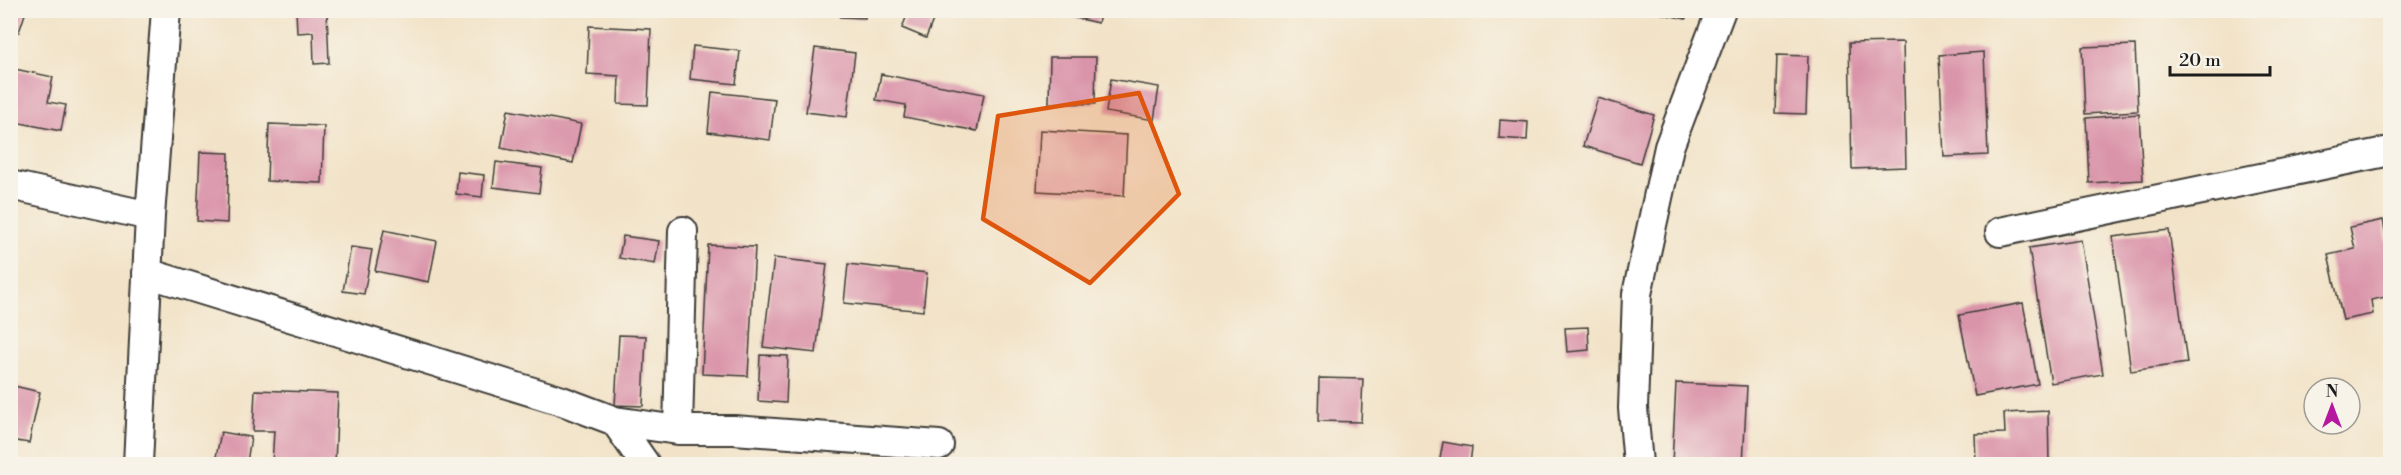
<svg xmlns="http://www.w3.org/2000/svg" width="2401" height="475" font-family="'Libre Bodoni',serif">
  <rect width="100%" height="100%" fill="#f7f3e8"/>
  <filter id="ink" filterUnits="userSpaceOnUse"><feTurbulence type="fractalNoise" baseFrequency=".0167" numOctaves="2"/><feDisplacementMap in="SourceGraphic" scale="12" xChannelSelector="R" yChannelSelector="G"/><feConvolveMatrix kernelMatrix="1 2 1 2 8 2 1 2 1" color-interpolation-filters="sRGB"/></filter>
  <filter id="wash" filterUnits="userSpaceOnUse"><feTurbulence type="fractalNoise" baseFrequency=".008" numOctaves="4" result="noise"/><feDisplacementMap in="SourceGraphic" scale="24" xChannelSelector="R" yChannelSelector="G"/><feGaussianBlur stdDeviation="1.35" result="paint"/><feColorMatrix in="noise" values="0 0 0 0 0 0 0 0 0 0 0 0 0 0 0 0 0 1.4 0 .05"/><feComposite in="paint" operator="in"/></filter>
  <g filter="url(#wash)">
    <rect width="100%" height="100%" fill="#f2e3c8"/>
    <g id="blocks">
      <path fill="#da94aa" d="M10,10L25,14L19,32L10,29Z
        M296,10H327L329,63L314,64L313,32L297,33Z
        M840,10H865V18L840,17Z
        M909,10H937L926,38L902,28Z
        M1060,10H1101L1098,23L1059,14Z
        M1645,10H1687L1686,19Z
        M589,26L651,29L648,105L618,104L619,76L587,74Z
        M1903,42L1906,167L1852,169L1849,43Z
        M2135,45L2138,111L2085,114L2082,47Z
        M693,46L740,51L736,84L690,79Z
        M815,48L855,53L847,117L806,112Z
        M1984,52L1988,155L1944,157L1939,55Z
        M1777,55L1808,56L1806,114L1775,113Z
        M1050,57H1096L1095,104L1049,103Z
        M10,68L53,77L48,102L66,105L61,131L10,121Z
        M881,74L984,94L977,131L904,117L906,105L876,100Z
        M1111,79L1159,87L1154,120L1106,112Z
        M712,92L775,99L770,140L708,132Z
        M1598,98L1654,115L1640,163L1583,146Z
        M508,110L581,124L573,163L501,148Z
        M2139,114L2143,180L2089,183L2086,118Z
        M1500,120L1528,122L1527,140L1499,138Z
        M269,124L324,126L322,183L267,181Z
        M1040,130L1127,135L1124,196L1037,191Z
        M200,152L229,153L227,223L197,221Z
        M496,162L542,168L539,193L493,187Z
        M458,172L484,175L482,197L456,194Z
        M2383,220L2387,241H2390V296L2371,300L2373,314L2343,320L2328,255L2355,249L2350,227Z
        M384,230L437,241L429,282L375,271Z
        M2169,230L2187,363L2131,371L2113,237Z
        M623,236L659,241L655,264L619,258Z
        M2081,240L2103,374L2051,383L2029,248Z
        M708,245L755,247L748,376L702,374Z
        M351,247L372,250L364,294L343,291Z
        M774,258L827,264L816,353L763,347Z
        M848,264L927,273L923,311L844,303Z
        M2023,303L2038,384L1975,396L1959,315Z
        M1588,327L1589,350L1567,352L1565,328Z
        M619,335L646,336L643,406L615,405Z
        M760,355L788,356L786,403L758,401Z
        M1319,378L1363,379L1361,422L1318,421Z
        M1676,383L1747,386L1743,464H1672Z
        M10,385L40,392L29,443L10,440Z
        M255,390L338,393L335,464H272L274,431H253Z
        M2048,411L2049,464H1976L1975,434L2005,433L2004,413Z
        M221,432L251,437L247,462L216,457Z
        M1443,442L1472,447L1470,464H1439Z"/>
    </g>
  </g>
  <g filter="url(#ink)">
    <use href="#blocks" fill-opacity="0" stroke="#3c3a36" stroke-width="1.5"/>
    <g fill="none" stroke-linecap="round" stroke-linejoin="round">
      <g stroke="#3c3a36" stroke-width="32">
        <path id="minor" d="M10,185L150,216
          M2000,232L2390,151
          M147,273L562,401L615,421L678,430H734L939,445
          M615,421L645,464
          M678,430L683,231
          M138,464L150,216L166,10
          M1638,464L1633,408L1637,294L1669,147L1721,10"/>
      </g>
      <use href="#minor" stroke="#fff" stroke-width="28"/>
    </g>
  </g>
  <path fill="#de560d" fill-opacity="0.2" stroke="#de560d" stroke-width="4.5" stroke-linejoin="round" d="M1139,93L1179,194L1090,283L983,219L998,116Z"/>
  <rect width="2401" height="475" fill="none" stroke="#f7f3e8" stroke-width="36"/>
  <g transform="translate(2332 406)"><circle r="28" fill="#f7f3e8" stroke="#9f9d96" stroke-width="1.5"/>
  <path d="M0-4.5L10 22L0 15L-10 22Z" fill="#b5179e"/>
  <text y="-9" font-size="16" font-weight="bold" text-anchor="middle" fill="#1c1c1c">N</text>
  </g>
  <path d="M2170 66v9h100v-9" fill="none" stroke="#1c1c1c" stroke-width="3"/>
  <text x="2179" y="66" font-size="18" fill="#1c1c1c" stroke="#f7f3e8" stroke-width="4.5" paint-order="stroke">20 m</text>
</svg>
